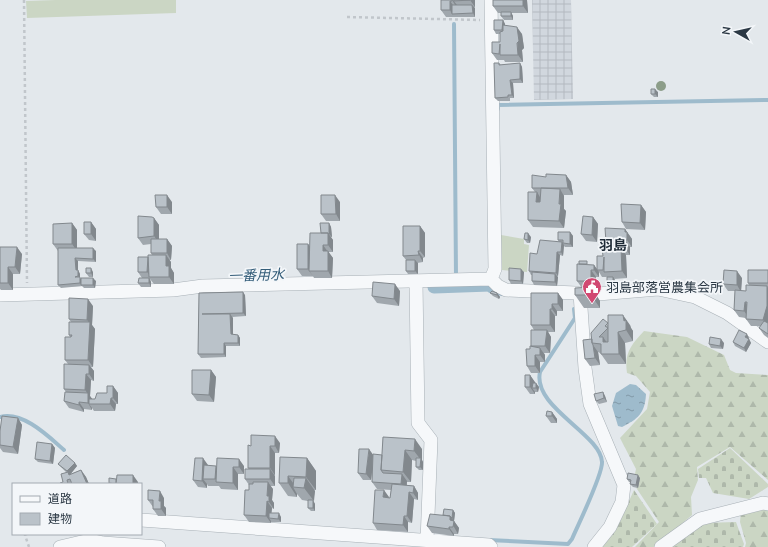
<svg xmlns="http://www.w3.org/2000/svg" width="768" height="547" font-family="'Nunito Sans','Noto Sans JP',sans-serif">
  <defs>
    <pattern id="industrial-grid" width="8" height="8" patternUnits="userSpaceOnUse"><rect width="8" height="8" fill="#d1d7de"/><path d="M0 4h8M4 0v8" fill="none" stroke="#b4b9c0"/></pattern>
    <pattern id="forest-firs" width="22" height="20" patternUnits="userSpaceOnUse"><rect width="22" height="20" fill="#cbd6c4"/><path d="M5 1l3.5 6h-7zM16 11l3.5 6h-7z" fill="#aeb8aa"/></pattern>
    <pattern id="cemetery-stones" width="16" height="16" patternUnits="userSpaceOnUse"><rect width="16" height="16" fill="#cbd6c4"/><path d="M2 7V4a2 2 0 0 1 4 0v3zM10 15v-3a2 2 0 0 1 4 0v3z" fill="#aeb8aa"/></pattern>
    <pattern id="water-ripples" width="26" height="14" patternUnits="userSpaceOnUse"><rect width="26" height="14" fill="#9ebbcc"/><path d="M2 4q2-2 4 0t4 0M15 11q2-2 4 0t4 0" fill="none" stroke="#8199a7"/></pattern>
  </defs>
  <rect width="100%" height="100%" fill="#e3e8ec"/>
  <path fill="url(#industrial-grid)" d="M532,0H571L573,99L534,100Z"/>
  <path fill="#cbd6c4" d="M56,0H176V13L27,18L26,1Z
    M501,235L524,239V244L529,245L527,272L502,270Z"/>
  <path fill="url(#forest-firs)" d="M644,331L687,337L724,355L730,370L736,373L768,375V480L730,447L697,467L698,480L691,497L692,515L655,547H635L659,522L633,483L636,469L620,438L647,409L650,392L636,376L627,373C624,353 631,345 644,331Z
    M768,507V547H745L746,543L740,522L741,512Z"/>
  <path fill="url(#cemetery-stones)" d="M730,448L768,484V487L749,499L713,493L706,478H699L698,469Z
    M634,490L657,524L632,547H601L621,519Z
    M736,522L744,544L743,547H669L703,523Z"/>
  <path fill="url(#water-ripples)" d="M630,384L636,385L646,394C645,413 638,419 622,427L618,426L612,406L616,393Z"/>
  <g fill="none" stroke-linecap="round" stroke-linejoin="round">
    <path stroke="#9ebbcc" stroke-width="4" d="M454,24L456,277
      M498,109V105L768,100
      M485,286L490,291L502,294
      M0,417C23,411 48,436 64,450
      M488,540L568,544L572,539C578,525 603,474 602,462C601,434 532,407 540,372L575,318L574,309"/>
    <path stroke="#9ebbcc" stroke-width="13" d="M434,287L490,285"/>
    <g stroke="#a8b0b6" stroke-width="14">
      <path id="minor" d="M491,0L495,269L491,279
        M491,279L498,286L506,290L598,294L658,289L695,297L727,313L768,342
        M416,281L418,423L431,440L427,541
        M580,293L585,368L590,404L624,485L622,502L610,527L594,547
        M0,295L173,290L203,286L491,279
        M141,520L489,545L491,547
        M60,547L90,540L103,543L159,547
        M661,547L700,519L763,503L768,504"/>
    </g>
    <path stroke="#c1c6cb" stroke-width="2.5" stroke-dasharray="3 3" stroke-linecap="butt" d="M24,0L27,283
      M347,17L480,20
      M27,534L25,535L29,547"/>
    <use href="#minor" stroke="#f6f8fa" stroke-width="13"/>
  </g>
  <circle fill="#8c9d89" cx="661" cy="86" r="5"/>
  <path fill="#a0a7ad" d="M441,0H475V7H474L475,8V17H446L441,10Z
    M493,0H527L528,13H511L513,16V20H504L501,16V13H498L493,6Z
    M503,20L505,24V25L522,34L524,48L522,50L523,62H505L504,60H497L492,53L500,42V34H496L494,30Z
    M499,63L501,65L520,63L522,67L523,83H513L514,98H510V101H498L495,98Z
    M658,92V97H654L651,94Z
    M566,175L571,182L573,195H564V209L566,211L564,228L533,227L528,220L535,192L532,188L546,177Z
    M172,202V214H161L156,207Z
    M340,202V221H326L321,214Z
    M641,205L646,212L645,230L626,229L622,222Z
    M593,217L598,224L597,242L586,241L581,234Z
    M154,218L159,225V239H167L172,246L171,260H169L171,262V268L174,273V284H154L150,279L151,282V287H141L138,283L142,278L138,272L148,257V258L152,255L151,253V244L143,245L138,238Z
    M91,222L96,229V241L89,240L84,234Z
    M72,223L77,230V248L96,251V262L78,261V270L80,274V278L81,279L96,281L95,288H84L82,286L61,288L58,285V251L53,244Z
    M329,223L331,227L332,237H331L333,240V252H328L333,258L332,278H314L313,276H302L297,269L308,244L310,247Z
    M420,226L425,233V257L423,258V262L417,263H418V274H408L406,271V260L403,256Z
    M625,229L632,239V247H630V255H626L627,278L614,279L615,280L616,288H610L607,284V277H602L599,272V277H596V288H591L600,301V308H584L575,295L582,288L577,281L589,265H594L597,269L603,256L609,247L606,242Z
    M570,232L573,236V247H565L564,246L563,256L560,255L558,276H557L558,277L557,286L534,285L532,281V275H531L529,271L537,254L559,242L558,240Z
    M531,237L530,243H527L524,239Z
    M0,247L22,254L20,274H13V290H1L0,289Z
    M768,270V338L764,335L759,328L760,326H751L746,319V318L739,317L734,310L735,291H728L723,284L742,278L741,291H746L749,285L748,283Z
    M93,272V277H89L86,273Z
    M524,272L523,284H511L509,280Z
    M400,291L399,306L377,303L372,296Z
    M199,293L245,295L246,316L232,317L233,318V334L238,335L240,338V346H226V357L201,358L198,354Z
    M490,293H497L500,297L499,299L493,296Z
    M558,293L563,300V311H557V316H555V332H548L551,337L550,353H544L545,355V362H540V373H531L527,366L530,349L532,347L531,346L534,330L531,325Z
    M93,306L92,325L95,329L93,367H91L94,371V381L91,380L90,396L92,399H95L107,393L113,386L118,393V404H116L115,411H94L92,408V410L84,409V412L69,408L64,401L66,392L64,389L68,364L65,360L70,337L69,335L71,322L69,319Z
    M608,324L630,325L631,328L633,331V341L625,343L626,364H608L601,354L600,353L598,352L600,365L590,366L585,359L592,339Z
    M749,338V339L751,343L746,352L735,346L733,342Z
    M724,343L723,349L711,348L709,344Z
    M211,370L216,377L214,402L197,401L192,394Z
    M530,375L535,383L539,387L538,392H535V394H530L525,387Z
    M603,392L605,396L607,402L599,404L596,401Z
    M552,412L557,419V423H551L546,416Z
    M18,418L22,425L18,454L3,452L0,448V431Z
    M383,437L422,449V460L423,462V470H419L416,467V461L412,460L411,482H407V485L414,486L418,493V500L414,499L412,523L408,522V532L377,530L373,523L389,497L388,498H390L391,490L377,489L372,482L373,465L371,480H363L358,473L373,456L382,455Z
    M280,443L279,453H275V475H274L275,476V486H270L273,489L272,500L274,503V509L272,508L271,513L281,517V522H271V521V523L249,522L244,515L249,490V485L245,479L249,469L248,468L251,446Z
    M52,444L55,448L53,464L38,462L35,459Z
    M307,458L316,471V490H314L315,491L313,501L315,504V511H311L308,508V501L302,500L297,494V497L288,496L279,483Z
    M75,463L77,466L70,474L81,470L86,477L89,484H60L63,482L67,473L58,464Z
    M244,466V474H238V490L221,489L219,486H208L207,484V488L198,487L193,480L217,467Z
    M640,478L638,488L633,487L630,484V482H629L627,479Z
    M164,498V506L166,508V516H158L153,509V507L148,500Z
    M453,510L455,513L454,521L459,528L458,534H454V536L432,533L427,526L443,515Z"/>
  <path fill="#82888d" d="M452,0H453L457,5V8Z
    M470,0H475V7Z
    M523,0H527L528,13L523,6Z
    M450,1L455,8L452,14L450,10Z
    M472,5L475,8V17L473,13Z
    M511,12L513,16V20L511,16Z
    M503,20L505,24V34L502,30Z
    M517,27L522,34L524,48L522,50L523,62L518,55Z
    M520,63L522,67L523,83L520,79Z
    M510,80L513,83L514,98L512,95Z
    M655,89L658,92V97L655,94Z
    M566,175L571,182L573,195L568,188Z
    M560,189L564,196V209L566,211L564,228L559,221Z
    M537,192L541,199V209L536,202Z
    M167,195L172,202V214L167,207Z
    M335,195L340,202V221L336,214Z
    M641,205L646,212L645,230L640,223Z
    M593,217L598,224L597,242L592,235Z
    M154,218L159,225V243L154,236Z
    M91,222L96,229V241L91,234Z
    M72,223L77,230V251L72,244Z
    M329,223L331,227L332,237L329,234Z
    M420,226L425,233V257L420,251Z
    M625,229L632,239V247L627,240L625,232Z
    M570,232L573,236V247L570,244Z
    M328,233L333,240V252L328,245Z
    M528,233L531,237L530,243L528,240Z
    M167,239L172,246L171,260L167,253Z
    M625,240L630,247V255L625,248Z
    M562,242L564,245L563,256L561,252Z
    M308,244L313,251L309,271L313,276L308,269Z
    M323,245L328,252L323,251Z
    M17,247L22,254L20,274L15,267Z
    M93,248L96,251V262L93,259Z
    M621,248L626,255L627,278L622,271Z
    M328,251L333,258L332,278L328,271Z
    M418,251L423,258V262L419,255Z
    M557,252L560,255L558,276L556,273Z
    M166,255L171,262V268L174,273V284L169,277L166,266Z
    M148,257L152,264L151,277L147,272Z
    M75,258L78,261V270L80,274V278L82,281L81,285L82,286L80,283V279L78,276L76,270Z
    M415,260L418,263V274L415,271Z
    M594,265L599,272V277L594,270Z
    M8,267L13,274V290L8,283Z
    M91,268L93,272V277L91,273Z
    M521,269L524,272L523,284L521,281Z
    M591,270L596,277V288L591,281Z
    M737,271L742,278L741,292L737,285Z
    M555,274L558,277L557,286L555,282Z
    M613,277L615,280L616,288L613,284Z
    M93,278L96,281L95,288L93,285Z
    M149,278L151,282V287L149,283Z
    M395,284L400,291L399,306L394,299Z
    M767,286L768,288V327L763,320Z
    M591,287L600,301V308L591,295Z
    M243,292L245,295L246,316L243,313Z
    M497,293L500,297L499,299L497,295Z
    M558,293L563,300V311L558,304Z
    M88,299L93,306L92,325L95,329L93,367L88,360L90,324L87,320Z
    M745,302L750,309L749,318L744,311Z
    M552,304L557,311V316L552,309Z
    M550,309L555,316V332L550,325Z
    M230,314L233,318V338L231,334Z
    M623,315L630,325L631,328L633,331V341L626,330L624,321Z
    M547,330L551,337L550,353L545,346Z
    M618,332L625,343L626,364L619,354Z
    M747,334L749,338L748,340L745,337Z
    M238,335L240,338V346L238,343Z
    M603,337L610,347L603,342Z
    M721,339L724,343L723,349L720,346Z
    M749,339L751,343L746,352L744,348Z
    M224,343L226,346V357L224,354Z
    M593,345L598,352L600,365L595,358Z
    M540,348L545,355V362L540,355Z
    M535,355L540,362V373L535,366Z
    M89,365L94,371V381L89,374Z
    M211,370L216,377L214,402L209,395Z
    M86,374L91,380L90,396L93,400L89,404L92,408V410L88,403V394L85,390Z
    M530,375L535,382V388H532L535,392V394L530,387Z
    M536,383L539,387L538,392L536,388Z
    M113,386L118,393V404L113,398Z
    M603,392L605,396L607,402L604,398Z
    M111,398L116,404L115,411L110,404Z
    M79,402L84,409V412L79,405Z
    M552,412L557,419V423L552,416Z
    M18,418L22,425L18,454L13,447Z
    M275,436L280,443L279,453L275,446Z
    M415,439L422,449V460L423,462V470L420,467L421,460L414,451Z
    M52,444L55,448L53,464L50,461Z
    M270,446L275,453V475L270,468Z
    M369,449L374,456L371,480L366,474Z
    M405,450L412,460L411,482L403,472Z
    M203,458L208,465L203,479L207,484V488L202,481Z
    M307,458L316,471V490L306,477Z
    M239,459L244,466V474L239,467Z
    M75,463L77,466L70,475H69L67,471Z
    M216,466L221,473L218,482L215,479Z
    M233,467L238,474V490L233,483Z
    M270,469L275,476V486L270,479Z
    M81,470L86,477L89,484H87Z
    M402,474L407,481L406,491L401,484Z
    M133,475L138,482V484H133Z
    M638,475L640,478L638,488L636,485Z
    M288,476L296,487H293L297,494V497L288,483Z
    M306,478L315,491L314,501L304,488Z
    M268,482L273,489L272,500L274,503V509L269,502L267,496Z
    M414,486L418,493V500L413,493Z
    M384,490L389,497L388,504L383,497Z
    M160,491L164,498V506L166,508V516L161,509L159,501Z
    M409,492L414,499L412,523L407,516Z
    M313,500L315,504V511L313,508Z
    M267,501L272,508L271,518H269L271,521V523L266,516Z
    M453,510L455,513L454,521L459,528L458,534L450,520V516L454,521L452,518Z
    M279,513L281,517V522L278,519Z
    M404,516L408,522V532L403,525Z
    M449,527L454,534V536L449,529Z"/>
  <path fill="#bac2c9" stroke="#82888d" d="M441,0H452V1H450V10H441Z
    M454,0H470L454,1Z
    M493,0H523V6H493Z
    M452,5H472L473,13L452,14Z
    M501,12H511V16H501Z
    M494,20H503L502,30H494Z
    M503,25L517,27L519,41L517,43L518,55H500V44L499,54L492,53V42H500V32L503,31Z
    M494,63H499V65L520,63V79L510,80L512,95H508V97L495,98Z
    M651,89H655V94H651Z
    M546,174L566,175L568,188H532V175L546,177Z
    M541,188L560,189L559,204H561L559,221L528,220V192H537L536,202H540Z
    M155,195H167V207H156Z
    M321,195H335L336,214H321Z
    M621,204L641,205L640,223L622,222Z
    M138,216L152,217L154,218V236L138,238Z
    M583,216L593,217L592,235L581,234Z
    M84,222H91V234H84Z
    M72,223V244H53V224Z
    M320,223H329V234H328V233H321Z
    M403,226H420V251H418L419,255L403,256Z
    M605,228L625,229V232H627V240H625V248H621L622,271L604,272V257L603,270H597V256H603L602,248L613,246V242H606Z
    M558,232H570V244L563,243V240H558Z
    M310,233H328V245H323V251H328V271H309Z
    M525,233H528V240L524,239Z
    M151,239H167V253H151Z
    M540,240L562,242L561,252H557L556,273L529,271L530,253L537,254Z
    M297,244H308V269H297Z
    M0,247H17L15,267H8V283H0Z
    M58,248H93V259L75,258L76,270H78V276L75,277H80V283L58,285Z
    M148,255H166V266H169V277H149Z
    M138,257H148L147,272H138Z
    M406,260H415V271H406Z
    M579,261H587V264H579Z
    M577,264L594,265V270H591V281H577Z
    M86,268H91V273H86Z
    M509,268L521,269V281L509,280Z
    M724,270L737,271V285L723,284Z
    M748,270H768V283H748Z
    M532,272L555,274V282L532,281Z
    M607,277H613V284H607Z
    M81,278H93V285H81Z
    M139,278H149V283H138Z
    M373,282L395,284L394,299L372,296Z
    M746,285L767,286V306L763,320L746,319L747,302H745L744,311L734,310L735,290L746,291Z
    M591,287V295H575V288Z
    M492,291L497,293V295L490,293Z
    M243,292V313L202,314H230L231,334L238,335V343H224V354H198L199,293Z
    M531,293H558V304H552V309H550V325H531Z
    M69,298L88,299L87,320L69,319Z
    M608,315H623L624,321L626,320V330L618,332L619,354H601V344L592,343L591,333L603,319L608,323L605,326L608,328L599,337H603V342H608Z
    M764,321L768,323V334L759,328Z
    M69,322H90L88,360H65V337H71L72,335H69Z
    M531,330H547L545,346H531Z
    M739,330L747,334L745,337L749,339L744,348L733,342Z
    M710,337L721,339L720,346L709,344Z
    M592,339V343L593,345L595,358L585,359L583,340Z
    M530,346L540,348V355H535V366H527L526,349H530Z
    M64,364L89,365V374H86L85,390L64,389Z
    M192,370H211L209,395L192,394Z
    M525,375H530V387H525Z
    M533,383H536V388H532Z
    M107,386H113V398H111L110,404H89V399H95L97,393H107Z
    M65,392L88,393V403L79,402V405L64,401Z
    M603,392L604,398L596,401L594,394Z
    M547,411L552,412V416H546Z
    M2,416L18,418L13,447L0,445V431Z
    M251,435L275,436V446H270V468H248V445L251,446Z
    M383,437L415,439L414,451L405,450L403,472L381,470Z
    M37,442L52,444L50,461L35,459Z
    M359,449H369L366,474L358,473Z
    M373,454L382,455L381,470L383,473L402,474L401,484L372,482Z
    M66,455L75,463L67,471L58,464Z
    M280,457L307,458L306,477L288,476V483H279Z
    M195,458H203L202,481L193,480Z
    M217,458L239,459V467H233V483L216,482Z
    M416,458H421L420,467H416Z
    M204,465L216,466L215,479H203Z
    M245,469H270V479H245Z
    M81,470L87,484H72L70,479L67,480L68,484H60V483L63,482L61,474L68,472L69,475Z
    M628,473L638,475L636,485L630,484L631,480L627,479Z
    M117,475H133V484H116Z
    M109,478L116,479V484L109,483Z
    M294,478H306L304,488L293,487Z
    M253,482H268L267,496H269V502L267,501L266,516L244,515L245,490H249V484H253Z
    M392,484L414,486L413,493L409,492L407,516H404L403,525L373,523L375,490H384L383,497L390,498Z
    M148,490L160,491L159,501H161V509H153V500H148Z
    M308,500H313V508H308Z
    M444,509L453,510L452,518L450,516L443,515Z
    M269,513H279L278,519L269,518Z
    M430,514L450,516V520L454,521L453,527H449V529L427,526Z"/>
  <defs>
    <g id="civic-pin" transform="scale(1)"><path d="M0 17L-7.5 6A9.5 9.5 0 1 1 7.5 6Z" fill="#d14871" stroke="#f3f6f9"/><path d="M-.6-6.5H3V-4.5H.6V-3L4-1V1h2V6H-6V1h2V-1L-.6-3ZM-1.2 2.5V6h2.4V2.5Z" fill="#fff"/></g>
  </defs>
  <g fill-rule="evenodd">
    <use href="#civic-pin" x="592" y="287"/>
  </g>
  <g text-anchor="middle" stroke-width="3.5" stroke-linejoin="round" paint-order="stroke">
    <g font-size="13" fill="#2b3844" stroke="#f3f6f9" text-anchor="start">
      <text x="606" y="292">羽島部落営農集会所</text>
    </g>
    <g font-size="14" font-weight="bold" fill="#1d2935" stroke="#f3f6f9">
      <text x="613" y="250">羽島</text>
    </g>
    <g font-size="14" font-style="italic" fill="#345d79" stroke="#f3f6f9">
      <text transform="translate(256 275) rotate(-2)" y="5">一番用水</text>
    </g>
  </g>
  <rect x="12" y="483" width="130" height="52" fill="#f3f6f9" stroke="#a3aab1"/>
  <rect x="20" y="496" width="20" height="6" fill="#f6f8fa" stroke="#a3aab1"/>
  <text x="48" y="503" font-size="12" fill="#2b3844">道路</text>
  <rect x="20" y="513" width="20" height="12" fill="#bac2c9" stroke="#a3aab1"/>
  <text x="48" y="523" font-size="12" fill="#2b3844">建物</text>
  <g transform="translate(736 32) rotate(278)" stroke="#f3f6f9" stroke-width="3" paint-order="stroke">
  <path d="M0-3L7 15L0 10L-7 15Z" fill="#2b3844"/>
  <text y="-6" font-size="11" font-weight="bold" text-anchor="middle" fill="#2b3844">N</text>
  </g>
</svg>
